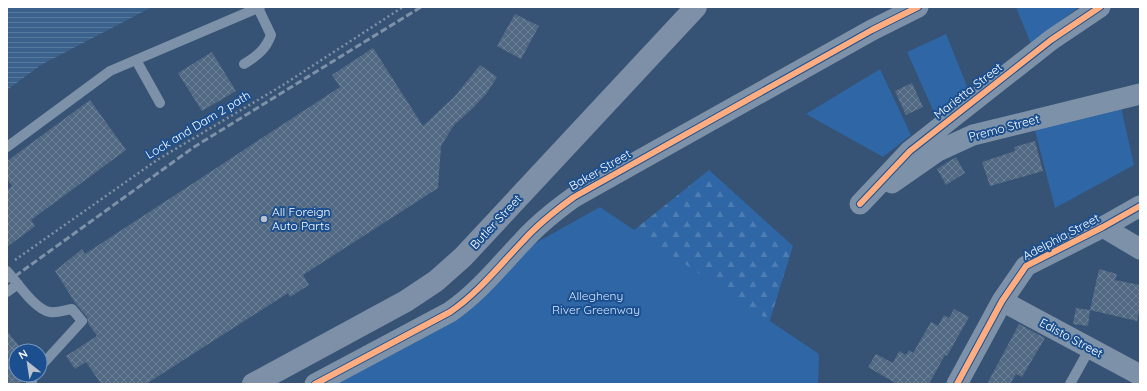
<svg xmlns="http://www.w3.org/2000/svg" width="1147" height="391" font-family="Quicksand,sans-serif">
  <defs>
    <pattern id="forest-firs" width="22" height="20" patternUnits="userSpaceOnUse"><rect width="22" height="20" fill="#2f66a5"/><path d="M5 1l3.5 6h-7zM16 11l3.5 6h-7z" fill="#4e7db2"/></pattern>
    <pattern id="water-rules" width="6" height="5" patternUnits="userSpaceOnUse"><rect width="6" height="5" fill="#3b618d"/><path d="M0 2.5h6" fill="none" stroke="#58799e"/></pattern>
    <pattern id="building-cross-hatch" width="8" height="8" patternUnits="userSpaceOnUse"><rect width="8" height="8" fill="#526984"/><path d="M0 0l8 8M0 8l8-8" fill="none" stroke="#6c8096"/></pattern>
  </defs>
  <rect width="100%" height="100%" fill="#365274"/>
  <path fill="url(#forest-firs)" d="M709,170L793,246L750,384H439L452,376Z"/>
  <path fill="#2f66a5" d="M1016,7H1079L1031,44Z
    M946,34L969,91L937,119L907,52Z
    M880,69L911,135L883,157L806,114Z
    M1118,94L1134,165L1055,208L1031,115Z
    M600,207L819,354L818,384H331L525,249Z"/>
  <path fill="url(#water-rules)" d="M7,7H152L41,65L7,90Z"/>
  <path fill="url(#building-cross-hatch)" d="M515,14L539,26L521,59L497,46Z
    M373,48L423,126L455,96L480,65L497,77L486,94L473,108L454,125L441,146L438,188L303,275L309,285L290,297L288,293L146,384H101L86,362L75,369L66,356L97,336L88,323L87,317L76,304L55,271L82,249L85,254L340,87L332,75Z
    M212,52L236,91L202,111L178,73Z
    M912,83L923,107L906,115L895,91Z
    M90,100L126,150L31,220L35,226L7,247V190L12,186L7,179V161Z
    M1035,141L1043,171L990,186L982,162L1015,151L1014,147Z
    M956,157L965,173L946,185L937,169Z
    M1099,269L1117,274L1115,280L1140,285V307L1137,321L1090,310Z
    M1076,308L1090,310L1088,326L1073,324Z
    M954,309L969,317L947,356L945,355L929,384H897L868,367L876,354L893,363L899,351L906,355L909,350L913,353L931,322L938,326L944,315L949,318Z
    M1019,324L1045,338L1022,377L1016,374L1010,384H987Z
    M7,331L23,351H16V375H27L20,384H7Z"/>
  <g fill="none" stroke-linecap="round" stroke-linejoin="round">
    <path stroke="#7d92a8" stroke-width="2.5" stroke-dasharray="2 3" stroke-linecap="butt" d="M15,260L157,160L283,85L403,7"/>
    <path stroke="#7d92a8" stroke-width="10" d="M136,60L160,103
      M244,64C257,56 266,49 271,35L258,8
      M7,147L110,71L260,7
      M7,271C17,282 35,310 50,312C58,313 65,310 72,309L82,321L40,367
      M7,292L18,284
      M31,384L34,375
      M1070,384L1090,348"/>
    <path stroke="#7d92a8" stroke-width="21" d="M892,183L938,151L973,135L1140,94
      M860,204L910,151L1051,40L1100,7
      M1103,227L1140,249
      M1002,301L1140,375
      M315,384L450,312C478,293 499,266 523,241C538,224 556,210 574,197L872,30L918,7
      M957,384L1002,301L1026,266L1103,227L1140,206"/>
    <path stroke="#7e90a7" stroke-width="22" d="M253,384L406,301L436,281L463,257L696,7"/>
    <path stroke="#7e92a7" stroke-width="3" stroke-dasharray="7 3" stroke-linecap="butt" d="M7,282L194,147L421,7"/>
    <g stroke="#1b4f8f" stroke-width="8">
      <path id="cycleway" d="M860,204L910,151L1051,40L1100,7
        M315,384L450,312C478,293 499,266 523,241C538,224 556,210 574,197L872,30L918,7
        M957,384L1002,301L1026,266L1103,227L1140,206"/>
    </g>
    <use href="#cycleway" stroke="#ffac80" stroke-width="6"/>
  </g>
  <circle fill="#b9c2ce" stroke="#1b4f8f" stroke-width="1.5" cx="264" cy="219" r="4"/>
  <g text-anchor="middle" stroke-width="4" stroke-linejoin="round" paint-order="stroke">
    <g font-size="12" fill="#fff" stroke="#1b4f8f">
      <text transform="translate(968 91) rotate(-38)" y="4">Marietta Street</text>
      <text transform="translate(198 125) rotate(-31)" y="4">Lock and Dam 2 path</text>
      <text transform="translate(1004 128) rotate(-15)" y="4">Premo Street</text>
      <text transform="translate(600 170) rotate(-30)" y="4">Baker Street</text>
      <text transform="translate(496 222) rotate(-47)" y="4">Butler Street</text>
      <text transform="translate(1061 237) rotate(-28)" y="4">Adelphia Street</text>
      <text transform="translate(1071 338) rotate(28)" y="4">Edisto Street</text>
    </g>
    <g font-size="12" fill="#fff" stroke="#1b4f8f" text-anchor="start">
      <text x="272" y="216">All Foreign<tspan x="272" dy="14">Auto Parts</tspan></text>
    </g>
    <g font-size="12" fill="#cfe3fa" stroke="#1b4f8f">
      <text x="596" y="300">Allegheny<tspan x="596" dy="14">River Greenway</tspan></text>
    </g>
  </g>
  <rect width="1147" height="391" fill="none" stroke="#ffffff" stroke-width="16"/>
  <g transform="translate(28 363) rotate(330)"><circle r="19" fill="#1b4f8f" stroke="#7695bc"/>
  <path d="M0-3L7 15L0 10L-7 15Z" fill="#b9c2ce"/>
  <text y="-6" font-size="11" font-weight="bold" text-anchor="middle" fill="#ffffff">N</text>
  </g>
</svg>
